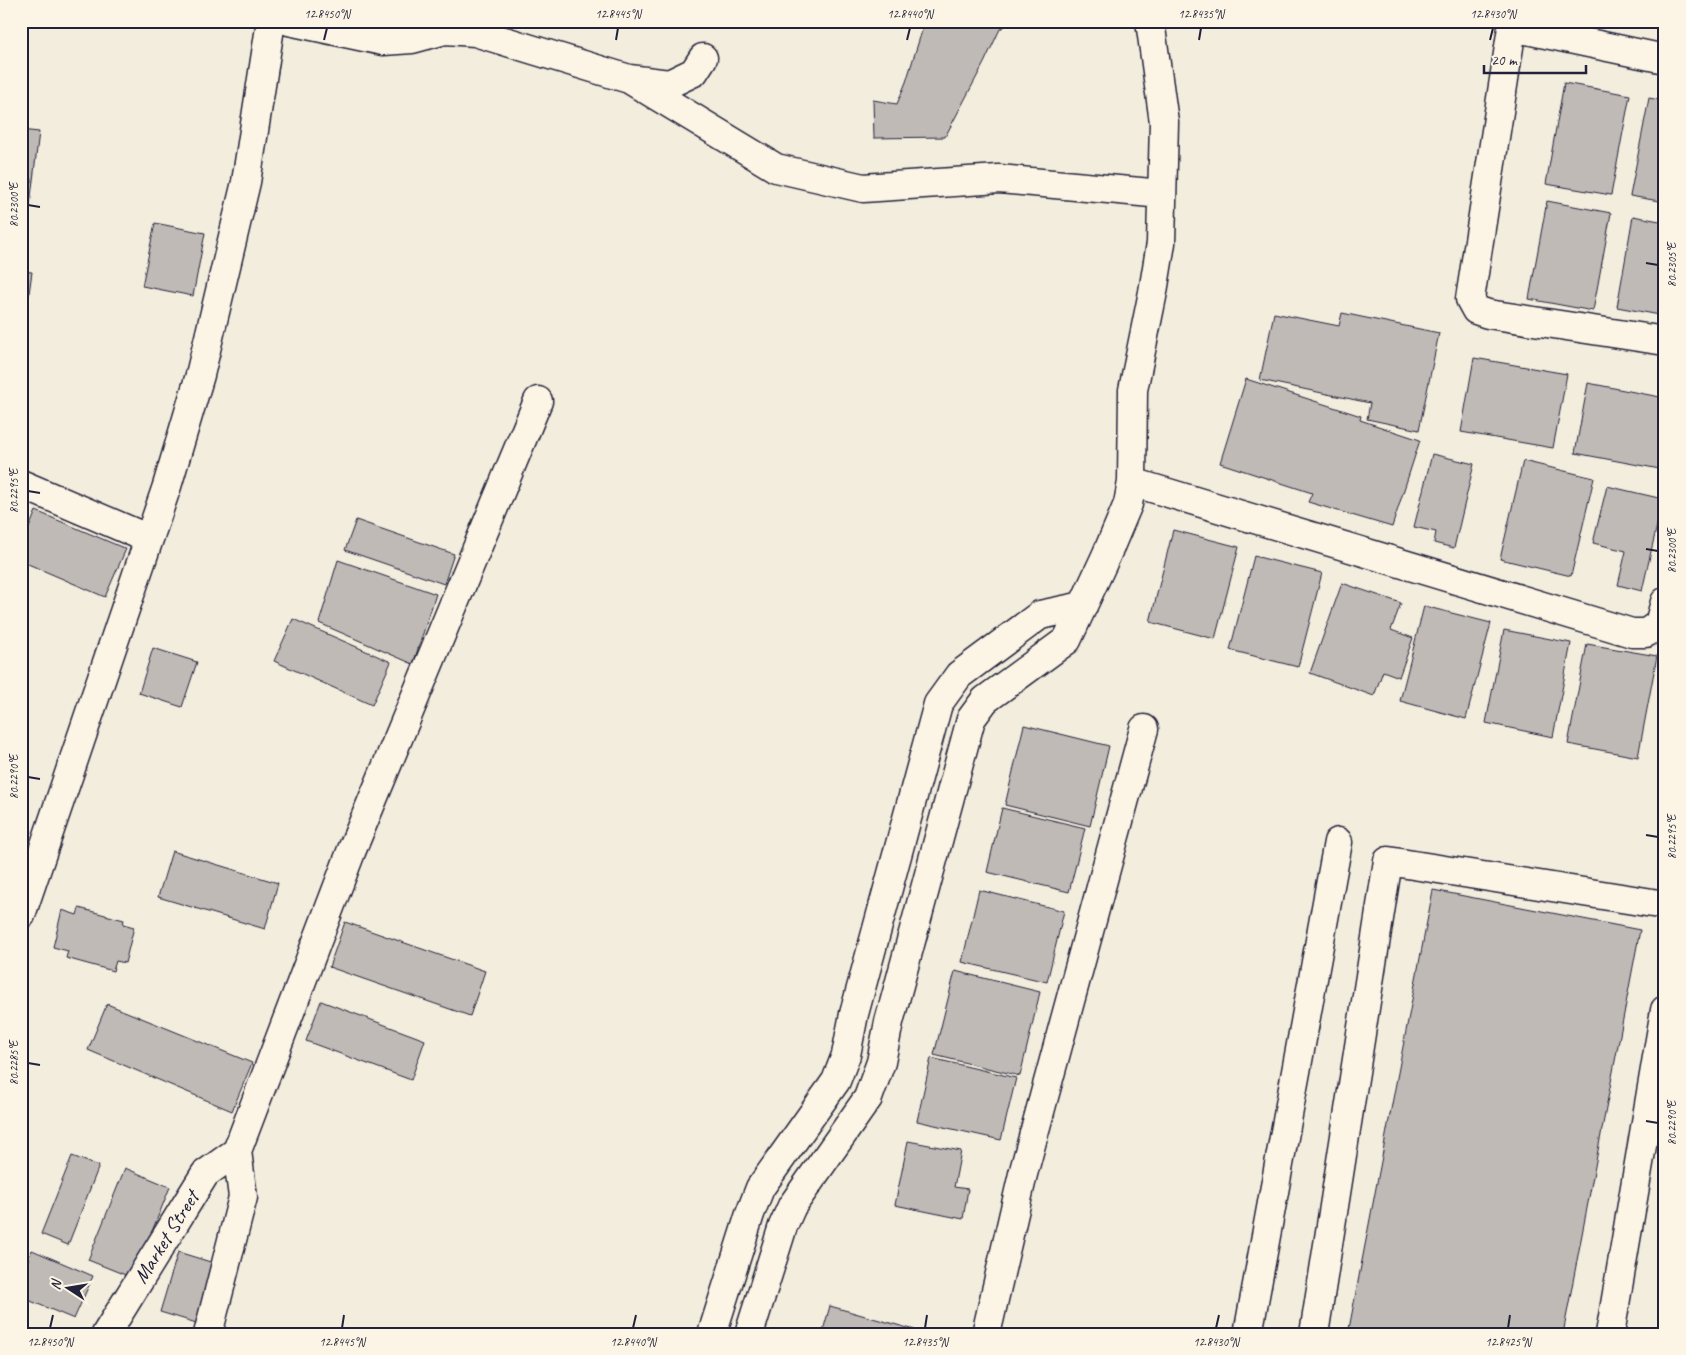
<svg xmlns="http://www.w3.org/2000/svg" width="1686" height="1355" font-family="Caveat,sans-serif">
  <rect width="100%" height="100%" fill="#f3edde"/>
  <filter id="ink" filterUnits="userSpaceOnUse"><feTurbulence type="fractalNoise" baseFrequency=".02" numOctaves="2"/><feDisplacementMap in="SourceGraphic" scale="10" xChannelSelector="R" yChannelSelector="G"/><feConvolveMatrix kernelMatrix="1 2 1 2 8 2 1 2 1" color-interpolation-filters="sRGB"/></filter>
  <g filter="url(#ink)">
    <path fill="#bfbab6" stroke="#22223b" d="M925,21H1014L1000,29L984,63L945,137L874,138L873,100L897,104L906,82Z
      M1605,21H1630L1629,25Z
      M1645,21H1665V29L1645,25Z
      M1564,83L1630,95L1611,195L1546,184Z
      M1649,98L1665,101V202L1630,196Z
      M21,130L39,132L26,237L21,236Z
      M1547,201L1611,213L1593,311L1529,299Z
      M1633,216L1665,222V316L1617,307Z
      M155,223L205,233L193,296L142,286Z
      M21,271L32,272L21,351Z
      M1274,313L1339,326L1342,313L1439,333L1419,430L1367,419L1370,403L1260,380Z
      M1474,358L1567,374L1553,448L1461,432Z
      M1246,379L1361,416L1360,420L1420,440L1392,527L1308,502L1312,493L1220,463Z
      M1588,383L1665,398V470L1575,453Z
      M1432,454L1474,464L1454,548L1434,543L1436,532L1414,527Z
      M1523,461L1594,478L1571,576L1500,559Z
      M1607,486L1663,499L1642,591L1618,585L1626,551L1593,543Z
      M21,507L30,510L21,532Z
      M36,511L126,549L105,597L21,561V547Z
      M356,520L454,554L444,584L345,550Z
      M1173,530L1239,547L1215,639L1150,622Z
      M1254,556L1322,573L1298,667L1230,650Z
      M338,560L436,594L413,664L319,623Z
      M1342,583L1401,603L1391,630L1413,638L1399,677L1383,671L1374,696L1310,673Z
      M1424,606L1491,623L1466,719L1400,701Z
      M293,619L391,662L372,705L274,661Z
      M1504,630L1571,643L1553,737L1486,723Z
      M1587,644L1657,656L1638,757L1568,744Z
      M153,648L197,662L182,707L139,693Z
      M1024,725L1109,746L1090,826L1005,805Z
      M1002,808L1085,828L1069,892L987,872Z
      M172,851L278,883L265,929L158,897Z
      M979,890L1064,911L1047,982L962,962Z
      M1433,890L1640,930L1563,1334H1348Z
      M79,908L124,920L123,924L134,927L125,963L116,961L113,971L66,958L68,951L53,947L62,910L77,915Z
      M345,922L485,971L470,1016L329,967Z
      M955,971L1040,992L1020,1076L934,1055Z
      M321,1001L425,1040L411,1080L306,1041Z
      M107,1004L252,1063L232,1111L88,1050Z
      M931,1058L1016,1078L1001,1140L917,1121Z
      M908,1141L961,1151L954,1187L968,1189L963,1219L895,1205Z
      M72,1156L99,1166L68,1245L41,1234Z
      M125,1168L170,1187L133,1278L88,1260Z
      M32,1250L93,1276L74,1319L21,1297V1277Z
      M178,1252L217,1264L200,1324L160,1312Z
      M830,1306L915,1330L914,1334H822Z"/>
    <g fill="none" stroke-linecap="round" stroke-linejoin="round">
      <g stroke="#22223b" stroke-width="31">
        <path id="minor" d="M289,21L383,41L412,39L445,30L475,32L629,79L669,84L694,72L703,58
          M1513,21L1470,299L1476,310L1488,314L1665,341
          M1512,27L1665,59
          M629,79L776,168L863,188L999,179L1162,194
          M1132,482L1632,633H1646L1659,624L1665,602
          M21,484L149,539
          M21,915L167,486L200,375L246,182L271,21
          M106,1334L205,1174L237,1151
          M208,1334L243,1197L237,1151L351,852L538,401
          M712,1334L750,1214L760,1188L836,1081L846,1055L854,1014L938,704L959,675L1040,615L1083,606
          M749,1334L783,1226L792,1206L868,1098L881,1062L889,1022L971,719L985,700L1067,640L1106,556L1128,504L1132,482L1133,390L1153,292L1161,243L1164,122L1150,21
          M986,1334L1023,1174L1144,729
          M1248,1334L1338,842
          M1314,1334L1388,861L1665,905
          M1610,1334L1665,1010"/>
      </g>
      <use href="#minor" stroke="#fcf5e5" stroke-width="28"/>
    </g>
  </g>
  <path fill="none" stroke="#22223b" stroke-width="2" d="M324,40L327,28M616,40L618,28M907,40L910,28M1199,40L1201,28M1490,40L1493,28M28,205L40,207M1646,263L1658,265M28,491L40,493M1646,549L1658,551M28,777L40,779M1646,835L1658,837M28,1063L40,1065M1646,1121L1658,1123M50,1328L53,1315M342,1328L344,1315M633,1328L636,1315M925,1328L927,1315M1216,1328L1219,1315M1508,1328L1510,1315"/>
  <g text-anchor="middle" stroke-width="4.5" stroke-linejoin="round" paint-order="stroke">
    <g font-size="21" fill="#22223b" stroke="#fcf5e5">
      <text transform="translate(166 1237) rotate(-58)" y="7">Market Street</text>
    </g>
  </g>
  <rect width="1686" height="1355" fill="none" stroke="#fcf5e5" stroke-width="55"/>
  <g transform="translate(68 1288) rotate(282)" stroke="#fcf5e5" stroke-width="4" paint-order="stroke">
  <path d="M0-4L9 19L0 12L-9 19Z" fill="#22223b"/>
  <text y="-8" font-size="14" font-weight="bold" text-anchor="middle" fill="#22223b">N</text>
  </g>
  <path d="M1484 65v8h102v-8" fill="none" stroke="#22223b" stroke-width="2.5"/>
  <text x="1491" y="65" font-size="15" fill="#22223b" stroke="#fcf5e5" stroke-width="4" paint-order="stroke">20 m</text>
  <rect x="28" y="28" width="1630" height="1300" fill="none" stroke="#22223b" stroke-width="2"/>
  <g font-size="12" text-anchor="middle" fill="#22223b">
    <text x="327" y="18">12.8450°N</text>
    <text x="618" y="18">12.8445°N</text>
    <text x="910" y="18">12.8440°N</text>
    <text x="1201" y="18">12.8435°N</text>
    <text x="1493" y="18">12.8430°N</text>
    <text transform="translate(14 205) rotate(-90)" y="4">80.2300°E</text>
    <text transform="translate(1672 265) rotate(-90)" y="4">80.2305°E</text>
    <text transform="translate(14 491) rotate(-90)" y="4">80.2295°E</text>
    <text transform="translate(1672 551) rotate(-90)" y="4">80.2300°E</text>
    <text transform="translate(14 777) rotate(-90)" y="4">80.2290°E</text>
    <text transform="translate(1672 837) rotate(-90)" y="4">80.2295°E</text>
    <text transform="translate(14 1063) rotate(-90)" y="4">80.2285°E</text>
    <text transform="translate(1672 1123) rotate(-90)" y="4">80.2290°E</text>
    <text x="50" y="1346">12.8450°N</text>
    <text x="342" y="1346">12.8445°N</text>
    <text x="633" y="1346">12.8440°N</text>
    <text x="925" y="1346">12.8435°N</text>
    <text x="1216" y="1346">12.8430°N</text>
    <text x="1508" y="1346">12.8425°N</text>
  </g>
</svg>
